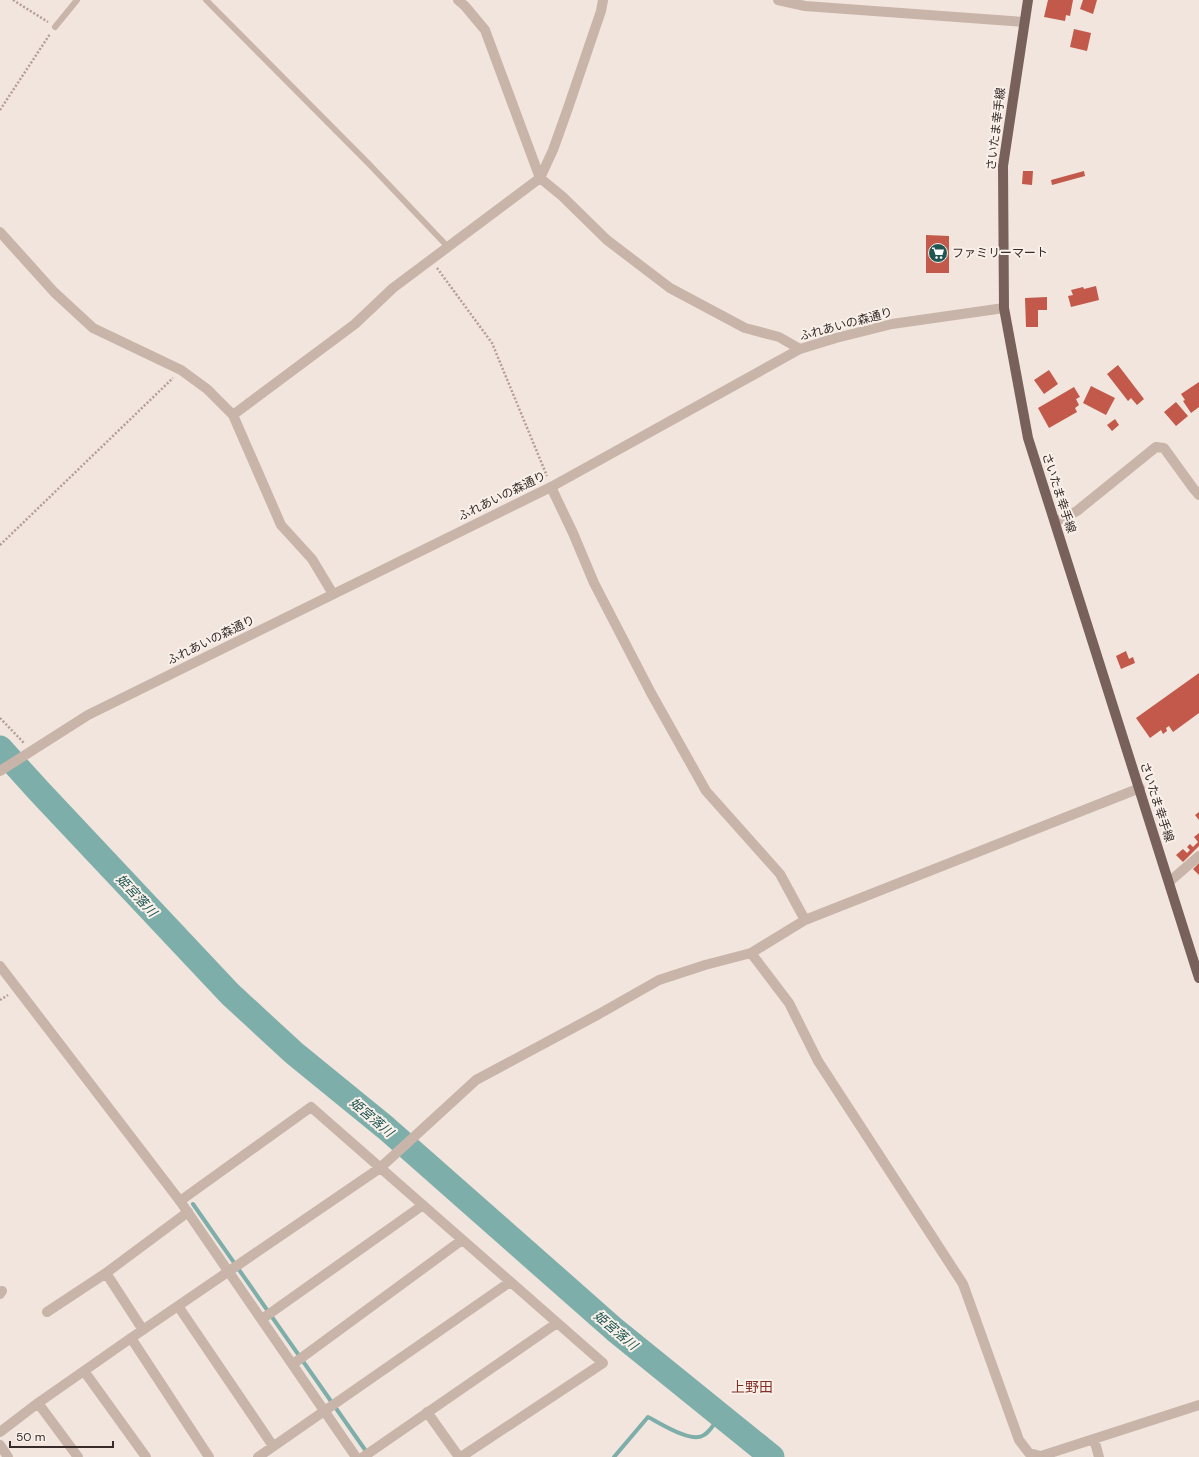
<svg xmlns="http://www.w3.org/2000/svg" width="1199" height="1457" font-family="'DM Sans','Noto Sans JP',sans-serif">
  <rect width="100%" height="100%" fill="#f1e5dd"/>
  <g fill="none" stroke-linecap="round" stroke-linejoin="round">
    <path stroke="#7daea9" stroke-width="4" d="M193,1204L368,1454
      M614,1457L648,1417C660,1423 692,1444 704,1435C711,1431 716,1421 720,1415"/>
    <path stroke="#7daea9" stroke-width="25" d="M0,748L39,791L230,994L294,1053L386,1128L615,1330L772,1457"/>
  </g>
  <path fill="#c2594b" d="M1048,0H1073L1070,16L1066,15L1065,21L1044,17Z
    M1083,0H1097L1093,14L1080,9Z
    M1074,29L1091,33L1087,51L1070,47Z
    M1023,171H1033L1032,185L1022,184Z
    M1084,171L1085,176L1052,185L1051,180Z
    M926,235L949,236V273H926Z
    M1096,286L1099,300L1071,307L1068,296L1073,295L1071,290L1083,287L1084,289Z
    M1047,297V310H1038V327H1026L1025,298Z
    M1118,365L1144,399L1137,405L1131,398L1128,401L1107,374Z
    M1049,370L1058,384L1044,394L1034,380Z
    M1199,382V407L1191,413L1183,401L1185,400L1181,394Z
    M1091,386L1115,398L1106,415L1083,403Z
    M1074,387L1080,397L1076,399L1079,405L1075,408L1077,412L1049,428L1038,408Z
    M1176,402L1188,416L1176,426L1164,412Z
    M1115,419L1119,425L1112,431L1107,425Z
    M1126,651L1129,659L1133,657L1135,663L1121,669L1116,656Z
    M1199,673V713L1173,732L1169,726L1166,728L1167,731L1163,734L1161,730L1150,738L1136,718Z
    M1199,812V820L1195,815Z
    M1199,833V846L1183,862L1176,855L1183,849L1187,853L1190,850L1187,847L1190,844L1193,847L1198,842L1194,837Z
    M1199,863V875L1193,869Z"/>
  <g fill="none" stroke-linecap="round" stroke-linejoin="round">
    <path stroke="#b59e94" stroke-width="2.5" stroke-dasharray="2 2" stroke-linecap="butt" d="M13,0L48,22
      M0,110L50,34
      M437,268L492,343L547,476
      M0,545L173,378
      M0,718L24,743
      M0,1000L8,995"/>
    <path stroke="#c9b4a9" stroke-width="6" d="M206,0L369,164L448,247
      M55,27L77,0"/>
    <path stroke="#c9b4a9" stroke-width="10" d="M458,0L465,6L485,30L540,178L562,196L607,240L670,288L745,328L779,337L800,349
      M778,0L805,6L1024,22
      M0,232L54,292L93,328L181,370L207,389L233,415L281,525L312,559L333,594
      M233,415L355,324L393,288L540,178L553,150L568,108L601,11L603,0
      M551,487L573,533L594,583L651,693L706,791L780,874L805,920
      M1055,522L1077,511L1156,447L1164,448L1193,488L1199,495
      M1169,882L1199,856
      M751,953L789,1003L818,1061L963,1284L1019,1440L1029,1453L1041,1456L1199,1405
      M180,1201L311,1107L603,1363L461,1457
      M0,1294L2,1291
      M178,1306L273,1446
      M47,1312L106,1273
      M262,1319L423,1205
      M143,1330L106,1273L188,1212
      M131,1338L209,1457
      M293,1364L462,1240
      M84,1371L146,1457
      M38,1403L78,1457
      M427,1412L459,1457
      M0,1432L38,1403L131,1338L380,1168L476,1080L599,1014L659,980L705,965L751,953L805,920L1140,788
      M1094,1439L1099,1457
      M0,1445L8,1457
      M258,1457L510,1282
      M363,1457L557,1323"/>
    <path stroke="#c9b4a9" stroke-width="10" d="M0,771L88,715L551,487L800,349L836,338L892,324L1004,308
      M0,966L180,1201L356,1457"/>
    <path stroke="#78615b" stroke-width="10" d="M1028,0L1003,166L1004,308L1028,438L1199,978"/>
  </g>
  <defs>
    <g id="supermarket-disc" transform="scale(1)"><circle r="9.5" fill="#205753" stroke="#f9f0ea"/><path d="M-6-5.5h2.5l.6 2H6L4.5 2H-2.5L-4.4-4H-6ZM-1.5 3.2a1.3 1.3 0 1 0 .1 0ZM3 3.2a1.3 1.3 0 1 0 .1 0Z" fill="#fff"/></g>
  </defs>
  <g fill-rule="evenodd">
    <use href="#supermarket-disc" x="938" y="253"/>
  </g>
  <g text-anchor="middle" stroke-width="4" stroke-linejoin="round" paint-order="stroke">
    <g font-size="12" fill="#372c29" stroke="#f9f0ea">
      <text transform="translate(996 129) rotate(-83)" y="4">さいたま幸手線</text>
      <text transform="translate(846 324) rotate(-15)" y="4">ふれあいの森通り</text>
      <text transform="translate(1059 493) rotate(72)" y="4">さいたま幸手線</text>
      <text transform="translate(502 496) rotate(-26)" y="4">ふれあいの森通り</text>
      <text transform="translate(211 640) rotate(-26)" y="4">ふれあいの森通り</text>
      <text transform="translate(1157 802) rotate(72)" y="4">さいたま幸手線</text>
    </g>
    <g font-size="12" fill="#372c29" stroke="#f9f0ea" text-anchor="start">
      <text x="952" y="257">ファミリーマート</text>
    </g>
    <g font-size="13" font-style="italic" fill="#205753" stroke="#f9f0ea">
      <text transform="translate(137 895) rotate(47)" y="5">姫宮落川</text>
      <text transform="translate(372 1117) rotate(40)" y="5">姫宮落川</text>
      <text transform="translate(616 1330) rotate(40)" y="5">姫宮落川</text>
    </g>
    <g font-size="14" fill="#832f25" stroke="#f9f0ea">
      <text x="752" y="1392">上野田</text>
    </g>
  </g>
  <path d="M10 1441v6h103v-6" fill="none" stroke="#372c29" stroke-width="2"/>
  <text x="16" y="1441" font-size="12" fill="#372c29" stroke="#f9f0ea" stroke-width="3" paint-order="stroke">50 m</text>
</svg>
